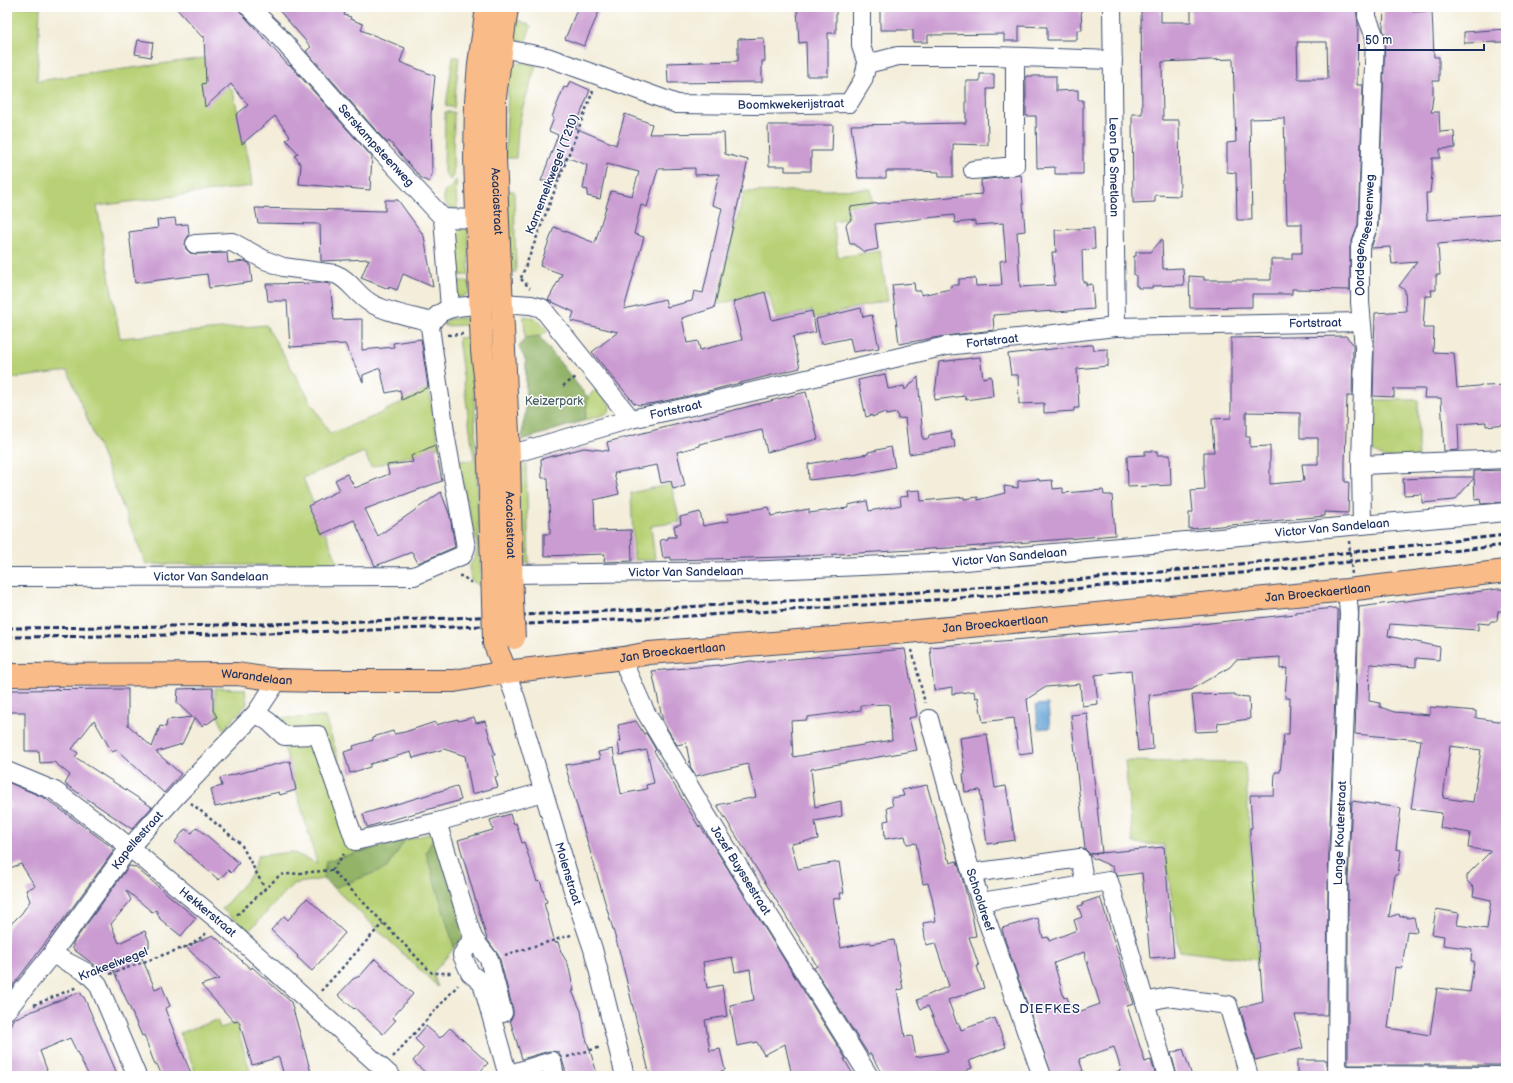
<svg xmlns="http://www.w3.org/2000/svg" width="1513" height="1083" font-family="'Balsamiq Sans',sans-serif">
  <rect width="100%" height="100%" fill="#fff"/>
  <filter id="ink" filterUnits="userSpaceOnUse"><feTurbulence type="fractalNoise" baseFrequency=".025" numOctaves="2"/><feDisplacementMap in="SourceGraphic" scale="8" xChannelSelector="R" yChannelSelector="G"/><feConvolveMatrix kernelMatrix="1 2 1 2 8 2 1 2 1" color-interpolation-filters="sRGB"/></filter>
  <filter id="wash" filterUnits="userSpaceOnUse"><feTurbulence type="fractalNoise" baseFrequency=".012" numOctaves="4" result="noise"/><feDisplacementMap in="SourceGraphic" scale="16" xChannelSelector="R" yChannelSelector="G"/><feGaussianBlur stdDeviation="0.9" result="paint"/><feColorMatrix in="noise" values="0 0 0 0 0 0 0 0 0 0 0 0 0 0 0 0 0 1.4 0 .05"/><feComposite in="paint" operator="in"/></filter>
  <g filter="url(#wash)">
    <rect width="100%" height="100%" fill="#f3edd9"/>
    <path fill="#b8d176" stroke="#6a806a" d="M7,7H40L37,81L204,58L233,91L249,161L252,186L97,206L120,338L266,325L330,434L377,415L429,388L439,447L371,467L364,452L303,478L339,566L146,564L68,371L7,379Z
      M517,7H521L516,19L531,26L525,43L514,39L511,36Z
      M453,57H459L454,108L446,106Z
      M516,63H525L536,65L522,110L518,130L516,158H505L509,69L511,66Z
      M445,112H454L453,176L450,180L444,172Z
      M456,180L457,209L450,208L444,202V191L451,187Z
      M871,189L873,202L847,206L849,218L833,221L838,257L880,251L888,300L814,318L812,310L776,319L768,291L716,305L744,192Z
      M507,191H514L516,272H509Z
      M468,228L469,275L452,276L451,229Z
      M452,281H466L469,282L470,292L462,297L453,298Z
      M524,316L536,318L548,331L539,337L587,397L597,389L610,405L609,413L522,440L523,425L526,412V361L519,347L525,338Z
      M462,318L467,319L471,322L472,325L444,326V324L448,319Z
      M472,337L481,587L471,580L469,566C475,559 477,553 477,543L457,461L474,460L458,338Z
      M1371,400H1418V459L1385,458L1368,448Z
      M526,463L529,564L519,561L517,468L521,464Z
      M671,484L680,522L651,526L655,560H634L631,493Z
      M215,688L245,689L247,704L234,718L224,730L215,710Z
      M325,717L368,850L436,832L467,933L433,973L438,987L334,888L323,879L293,884L249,931L222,909L251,875L258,856L292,852L317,863L276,718Z
      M1125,761L1245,763L1258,960L1179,951L1164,845L1133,843Z
      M217,1020L220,1028L236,1023L251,1075L197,1076L180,1033Z"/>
    <path fill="#92b367" stroke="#567162" d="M539,336L588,398L585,420L522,440L523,425L526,412V361L519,347L525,338Z
      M436,832L467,933L454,947L426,853Z
      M405,840L387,868L334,888L323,879L326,861Z"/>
    <path fill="#63a2d5" stroke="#3f689a" d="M1048,704L1050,728L1038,729L1036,705Z"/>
    <g id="blocks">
      <path fill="#cb9cd2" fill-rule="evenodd" d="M175,7H236L289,66L290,65L372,157L370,190L299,184L301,165L295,156L298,153L286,140L290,136L275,116L242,144L236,115L248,105L231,84L205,107L202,84L206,83L204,36L202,37Z
        M276,7H347L344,15L351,17L350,19L363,24L361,30L405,48L400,62L435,76L431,115L432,174L429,182L421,178L389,141L387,143L306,51L311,47Z
        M578,7H601L584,46L565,39Z
        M797,7H836V33H828V76H807L806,42L799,43Z
        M880,7H1081L1082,30H1077V40H1047V27L1019,26V41H1004V34L928,35V42H913V30H880Z
        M1141,7H1161V22H1191V7H1356L1358,23L1357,85H1363L1358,225L1350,247V290L1292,289V294H1252V307L1190,308L1189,276L1204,277V280H1271V259H1292V253H1302V224H1287L1284,118L1250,119L1252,220H1237L1236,173L1227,172V143L1236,142L1233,59L1162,62L1163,120H1179L1180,196L1155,195V202L1133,203L1132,114H1142ZM1297,42H1327L1328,79H1298Z
        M1384,7H1413V12L1432,11L1434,57H1439V81H1433V97L1431,112H1439L1440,132L1454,131L1455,148L1440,149V158H1432V174L1430,193H1426L1427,220L1506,214V238L1438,244L1440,275H1436V290H1431L1432,296H1425L1423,328H1434L1433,352L1454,353L1457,388L1478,386L1481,385L1486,386L1506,385V424L1486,426V422L1458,424L1459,450L1444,451L1441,398H1424L1425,389H1394V397L1373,396L1375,313L1406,311L1405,290L1399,286L1417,262L1392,264L1390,247L1371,248L1378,227L1385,37L1383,29Z
        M1506,29V42L1464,43V32Z
        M764,38L765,61H762V82L668,83L667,63L738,61V39Z
        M138,40L153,42L151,57L135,54Z
        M980,74H994V89H987L988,145L953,144V177H939V172L917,171H886V178H858L851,125L966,123V81H980Z
        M1026,76H1056V91L1078,90V100H1083V174H1055V167L1037,168L1036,116H1026Z
        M570,81L590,90L575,128L616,145L625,114L652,124L649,134L724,133L725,154L748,160L714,308L682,318L687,343L698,341L700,350L742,340L733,302L765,292L772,320L812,311L816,332L793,337L800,368L684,397L655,403L639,405L634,403L592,352L618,332L571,321L574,312L548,300L562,274L540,266L554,227L595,243L611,191L632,196L639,172L607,164L600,199L587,196L588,190L583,189L587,165L566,157L557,181H541L558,135L549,131L554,118L552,117L564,87L567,88ZM695,168V175L719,174L712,205L722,208L703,293L694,291L692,301L667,307L665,299L624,309L644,237L634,234L641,205L647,207L658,169Z
        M768,125H833L832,151H811V171H785V166H769Z
        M1021,175L1025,231L1017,232L1020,287L1055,285L1052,252H1056L1055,230L1094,228L1095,249L1082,250L1083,282H1086V285L1092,284L1094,309L1056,312V311L993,315L994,330L945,336L899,344L892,285L914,283L915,291H921V295L951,289V285H959V279L975,278L976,286L1002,285L1000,261L1006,260L1003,223L975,225V221L955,223L954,215L875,224L878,249L864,252L854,244H850L846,225L852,218L850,207L872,204L982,194L981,180Z
        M385,200H398L424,236L433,287L403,274L397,290L389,287V289L361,278L369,259L321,261L320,224L258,223L255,208L385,211Z
        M175,218L176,225L188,224L189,235L186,240L185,245L186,249L190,253L196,254L227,253L228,263L245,261L250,264L252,282L209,288L207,274L135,283L129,232L158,228L157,220Z
        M1162,239L1163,269L1183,268L1184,285L1152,286V288H1138V286H1136V275H1134V256H1136V252H1151Z
        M324,283L330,284L334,320L362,319V350L394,347L393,343L421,339L428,387L402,400L400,390L386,393L380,368L363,375V382L345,344L290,347L287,301H268L266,284Z
        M861,308L863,317L872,315L879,348L853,352L850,338L821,344L816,319Z
        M1346,336L1353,344V348L1352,396H1347L1345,464V482H1349L1348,513L1325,512V516L1189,529V513L1193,512L1191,491L1205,490L1204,473V452H1214L1212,419L1231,418V338ZM1246,412L1300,413V438H1318V464H1302L1304,481L1270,484V446L1250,447V437H1246Z
        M1088,345H1093L1094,350L1108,349V366L1077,369L1079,408H1074V411L1044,413V403L1019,404L1018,375H1011L1008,354Z
        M980,357L983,378L991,376L993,396L966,400L965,396L934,400L939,362Z
        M885,374L888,389L904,386L905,390L918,377L923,439H928L929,435L951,431L952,440H954L955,447L909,454L905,418L898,419L897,413L886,415L885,412L872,417V415L866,417L858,380Z
        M806,392L818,439L767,452L762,430L699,444V446L677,452L685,486L673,489L671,481L661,483L657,465L614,473L619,494L594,500L595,531L631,530L632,561L604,562L605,554L544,556V534H550V527L548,478H542L541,459L584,448L609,451L607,442Z
        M435,445L442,481L365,509L378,536L441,492L450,516L455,547L418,563L412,552L375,566L354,520L322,534L308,506L340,490L335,480L347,474L355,488L389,474L387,465L413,462L411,456Z
        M891,447L895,467L853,476L852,475L809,480L808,464L868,454V452Z
        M1145,451H1157V455H1170L1171,485L1128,487L1127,456L1145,455Z
        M1506,470V502L1481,504L1480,499L1475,500L1474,478L1455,500L1422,503V494L1404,495L1403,479L1445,477H1474V471Z
        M1039,479V481L1052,480L1053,489L1063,488V493L1103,490L1104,495H1112L1115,535L967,547L785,557L671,560V557L663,558L660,540L668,539V537H676L674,526L681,524L680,517L700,512L703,526L729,521L727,514L762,508L769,507L771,516L809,509V513L848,508V505L867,501L869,511L901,505L900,497L908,496L907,491L920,490L921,501L964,497V499L978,497V500L1005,493L1004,486L1018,488V481Z
        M1498,589H1506V611H1498L1497,621H1491L1489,624L1478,623V630L1390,624L1388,636L1440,647L1439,660L1416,658V667L1370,664L1369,701L1380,703V707L1394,712L1430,715V707L1476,711V718L1506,722V1040L1503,1065H1348V879L1352,801L1401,808L1396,849L1401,850L1398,875H1395L1389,917L1399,914L1400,917L1407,916V918L1414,917L1417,932L1407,931L1402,968L1395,967L1388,1028L1430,1035L1437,988L1470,992L1474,961H1471L1472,949L1443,945L1444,936L1432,934L1436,909L1459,913L1457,925L1487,929L1491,900L1473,896L1474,888L1467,881V876L1469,873L1491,851L1468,848L1470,833L1440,828L1442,813L1411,809L1421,740L1355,734L1359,607ZM1450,746L1481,750L1473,802L1443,798Z
        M1335,608L1338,610V614L1328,879L1327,1015H1295L1303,1048L1255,1060L1240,1008L1263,1002L1250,843V828H1252L1250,795H1274L1275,772H1280L1284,734H1289L1290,698H1285L1287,668L1280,669V657L1236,660L1230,667L1190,690L1149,695L1153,749L1138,751L1131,670L1095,675L1098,704L1082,706L1080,684L1046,687L1027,699L1033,753L1019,755L1014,718L983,722L978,697L975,698L974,691L952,694V687L934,690L930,647L1182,626L1295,614V612Z
        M905,649L917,716L909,718L917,750L811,769L815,807L841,801L842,816L815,821L818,839L791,844L798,869L839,862L844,893H840L841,898L833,899L841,948L870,942L871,944L894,940L903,989L897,990L905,1037L912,1036L916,1057L948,1052L928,1006L921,1009L917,1000L949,986L935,943L926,945L923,923L936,921L932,897L928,883L923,884L916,843L907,844L905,836L885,839L884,821L889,820L887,808L893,806L891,798L904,796L902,790L927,785L948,859H949L950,863L957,861L963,881L972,915L976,936L969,937L979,966H977L984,988L948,1000L957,1024H959L961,1030L995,1018L1006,1047L969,1061L972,1068L963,1072L964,1076H883L871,1054H868L814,968L817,966L717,805L756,797L748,764L696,776L691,769L686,743L677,745L663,722L652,671L719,665V666L751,661L758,662ZM889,704L892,740L793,757L791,721L807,720V717L861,710V705Z
        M213,688V710L217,717L207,724L206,723L202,726L195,717L182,744L156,752L181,774L164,793L117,750L112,752L94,720L72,749L78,753L75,757L152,807L132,829L65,784L70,775L54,762L40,763L39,751H25V712H7V690L128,689V725L152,747L160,726L166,727L167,720L192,717L177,703L178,689Z
        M1235,694V696L1249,697L1250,719L1218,723L1217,731L1196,732L1192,695Z
        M1087,713L1102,853L1090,854L1164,847L1174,956L1150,958L1142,873L1118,876L1114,872L1113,867L1091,857L1088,852L1085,849L1071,715Z
        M474,717L476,723L485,721L495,755H492L498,776L495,777L498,787L472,794L465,756L444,749L413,758L411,752L370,764V767L350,773L344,752L354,749L353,746L373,740V737L393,731L394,734L405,732L435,722L436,725L458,719V721Z
        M636,721L644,734L646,733L656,750L654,751L699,827L700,826L713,845L846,1059H844L854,1076H792L785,1044L764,1055L757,1042L737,1046L730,1005L754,1000L750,969L735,972L732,957L703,962L707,988L722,985L727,1016L705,1020L710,1051L720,1049L725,1070L721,1071L722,1076H650L619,950L565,765L600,759L598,752L613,749L621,794L647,789L646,785L654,783L647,750L620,755L618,742L621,741L618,725Z
        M987,734L995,788L1006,786L1015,840L987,844L980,790L965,792L963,774L965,773L960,738Z
        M290,761L296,790L280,795L279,792L215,807L211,789L222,786L220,778Z
        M7,782L45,798L109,845L112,847L113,852L69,912L7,993V928L22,913L30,901L26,890L35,886L21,864L7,869V809L10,808L7,797Z
        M457,786L461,800L367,827L363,814Z
        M510,814L513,824L516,823L522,843L524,842L537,882L540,881L547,902L544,903L555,943L558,942L561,952L568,964L574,991H572L581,1011L585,1035L597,1073H596V1076H567L562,1059L559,1052L549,1051L522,1059L510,1020L513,1016V1010L499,956L487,939L458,840L493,830L490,820Z
        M197,827L239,863L231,873L228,870L219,880L175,842L185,829L192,833Z
        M129,866L135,867L196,918L181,936L160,919L156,910L152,912L126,890L131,900L111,924L119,943L145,931L149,941V947L139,951L155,989L162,986L170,1006L165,1009L192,1076H162L157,1064L155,1065L144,1035L142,1036L113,969L104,972L73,949V943Z
        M1100,897L1134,1004L1127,1006L1145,1062L1151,1060L1156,1076H1111L1110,1074L1121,1070L1114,1047L1079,1059L1083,1071L1077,1073L1078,1076H1052L1004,937L1002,928L1038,918L1043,938L1048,937L1049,941L1077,930L1074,920L1082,917L1078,906L1083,905V903ZM1084,952L1100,1004L1073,1014L1067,997L1064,998L1054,963Z
        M307,898L345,933L312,971L297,957L298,956L271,930L284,916L288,920Z
        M213,935L251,969L252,967L291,1002L312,1076H284L279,1057L252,1065L239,1021L234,1022L201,985L219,979L186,947Z
        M375,959L413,994L392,1018L396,1020L383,1034L355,1008L354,1009L338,995L353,979L360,976Z
        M80,992L83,997H84L118,1076H89L70,1038L40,1051L47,1070L30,1076H7V1033L13,1019Z
        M426,1026L440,1038L450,1028L488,1063L476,1076H429L413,1061L424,1048L415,1039Z
        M1183,1049L1192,1076H1177L1171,1053Z
        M1297,1060H1327V1076H1297Z"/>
    </g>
  </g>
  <g filter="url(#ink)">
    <use href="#blocks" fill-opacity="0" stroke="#3b4c70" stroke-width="1"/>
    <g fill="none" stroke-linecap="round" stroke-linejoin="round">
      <g stroke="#3b4c70" stroke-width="20">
        <g id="minor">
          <path id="s1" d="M249,7L274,31L375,145L443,218L450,308"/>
          <path d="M861,7V46L867,64"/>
          <path id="s2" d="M1112,7L1116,327"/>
          <path id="s3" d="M501,48L547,57L677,104L756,105L849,103L863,80L867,64L898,56H992L1113,60"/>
          <path d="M973,170L1015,166V57"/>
          <path d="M443,218L477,219"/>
          <path d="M195,244L232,242L265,260L283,267L335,274C349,279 356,294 369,302C384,312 414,317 432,322"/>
          <path d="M501,303L531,305L542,308L631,419"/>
          <path id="s4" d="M509,455L631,419L688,407L946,346L1116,327L1361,322"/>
          <path d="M1361,465L1506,459"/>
          <path id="s5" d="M1362,525L1361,465L1364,348L1360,302V247L1368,227L1375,37L1367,17V7"/>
          <path id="s6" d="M512,574L745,571L954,562L1506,512"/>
          <path id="s7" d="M7,577L414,576L463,555L466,547L446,439L430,327C437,306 461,306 480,305"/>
          <path id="s8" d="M624,658L627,671L645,711L704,811L869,1076"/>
          <path id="s9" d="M506,672L516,699L572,887L593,949L625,1076"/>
          <path d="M256,713L269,722L284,736L318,735L355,841L437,822L543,792"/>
          <path id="s10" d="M929,719L968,862L985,915L1042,1076"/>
          <path id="s11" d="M7,771L55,791L112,833L225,926L391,1076"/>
          <path d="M437,822L473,938L462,955L470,973L482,983L508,1076"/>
          <path d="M972,873L1080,858L1085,885"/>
          <path d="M981,902L1109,881L1167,1076"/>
          <path d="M473,938L489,959L503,1013"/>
          <path d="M52,954L86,972L98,984L137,1076"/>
          <path d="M1145,1002L1168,997L1228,1005L1249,1076"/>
          <path id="s12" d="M7,1010L52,954L129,848L179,793L256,713L278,680"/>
          <path d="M1337,1075L1504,1076"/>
          <path d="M510,1076L516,1072L552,1061L555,1076"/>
          <path id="s13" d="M1337,1076L1338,879L1349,614L1347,590"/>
        </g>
      </g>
      <g stroke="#3b4c70" stroke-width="24">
        <g id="major">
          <path d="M487,7L479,64L476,101L475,159L482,351L487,392L493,602"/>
          <path id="s14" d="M507,7L495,97V159L509,455L512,601"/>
          <path d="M494,639V643L506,672"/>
          <path id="s15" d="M7,675L237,674L278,680L317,681H454L506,672L624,658L649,653L907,632L1347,590L1506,571"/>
        </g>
      </g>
      <path stroke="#3b4c70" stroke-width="2.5" stroke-dasharray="3 3" stroke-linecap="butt" d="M521,278L593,91
        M521,279L530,288
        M448,335L463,334
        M563,386L576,377
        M459,576H462L473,584
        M912,650L925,703
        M191,803L241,844L265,889
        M332,870L344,854
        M237,915L280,875L332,870L432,973H452
        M505,955L571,935
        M110,974L191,945L208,932
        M321,991L383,923
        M34,1005L77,987
        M393,1057L458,985
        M567,1057L601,1047"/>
      <use href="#minor" stroke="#fff" stroke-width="18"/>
      <use href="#major" stroke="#f9bc89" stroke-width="22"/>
      <path stroke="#1b2f5e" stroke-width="3" stroke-dasharray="6 3" stroke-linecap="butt" d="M7,628C334,626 661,612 988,587C1161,574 1333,554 1506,535
        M7,637C306,635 606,624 905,602C1106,588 1306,567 1506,545"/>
      <g stroke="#3b4c70" stroke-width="24" stroke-linecap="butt">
        <path id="major-bridge" d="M512,601L514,638
          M493,602L494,639"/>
      </g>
      <path stroke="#3b4c70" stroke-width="2.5" stroke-dasharray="3 3" stroke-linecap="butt" d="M1349,541L1352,575"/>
      <use href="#major-bridge" stroke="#f9bc89" stroke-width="22"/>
    </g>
  </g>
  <g text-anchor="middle" stroke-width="3" stroke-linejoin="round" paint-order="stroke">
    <g font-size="12" fill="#1b2f5e" stroke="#fff">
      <text dy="4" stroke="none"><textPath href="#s3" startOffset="299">Boomkwekerijstraat</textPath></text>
      <text dy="4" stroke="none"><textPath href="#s1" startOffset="188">Serskampsteenweg</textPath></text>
      <text dy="4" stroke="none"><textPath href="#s2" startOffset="160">Leon De Smetlaan</textPath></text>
      <text transform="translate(552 174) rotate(-69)" y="4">Karnemelkwegel (T210)</text>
      <text dy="4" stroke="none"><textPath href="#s14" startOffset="195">Acaciastraat</textPath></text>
      <text dy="4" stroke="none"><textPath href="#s5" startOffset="291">Oordegemsesteenweg</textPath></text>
      <text dy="4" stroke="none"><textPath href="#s4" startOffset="821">Fortstraat</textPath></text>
      <text dy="4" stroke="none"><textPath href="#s4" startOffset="497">Fortstraat</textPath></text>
      <text dy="4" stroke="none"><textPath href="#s4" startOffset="173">Fortstraat</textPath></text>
      <text dy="4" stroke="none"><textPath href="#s14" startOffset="519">Acaciastraat</textPath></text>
      <text dy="4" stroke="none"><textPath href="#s6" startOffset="822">Victor Van Sandelaan</textPath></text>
      <text dy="4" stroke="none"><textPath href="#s6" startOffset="498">Victor Van Sandelaan</textPath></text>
      <text dy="4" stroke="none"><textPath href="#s6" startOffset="174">Victor Van Sandelaan</textPath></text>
      <text dy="4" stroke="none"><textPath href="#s7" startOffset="204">Victor Van Sandelaan</textPath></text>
      <text dy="4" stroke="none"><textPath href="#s15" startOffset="1316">Jan Broeckaertlaan</textPath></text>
      <text dy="4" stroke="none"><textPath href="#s15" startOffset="992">Jan Broeckaertlaan</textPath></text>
      <text dy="4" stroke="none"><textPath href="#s15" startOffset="668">Jan Broeckaertlaan</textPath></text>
      <text dy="4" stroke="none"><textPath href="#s15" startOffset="250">Warandelaan</textPath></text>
      <text dy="4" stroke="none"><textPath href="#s13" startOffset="243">Lange Kouterstraat</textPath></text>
      <text dy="4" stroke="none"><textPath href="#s12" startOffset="214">Kapellestraat</textPath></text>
      <text dy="4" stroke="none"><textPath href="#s8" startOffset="243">Jozef Buyssestraat</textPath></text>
      <text dy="4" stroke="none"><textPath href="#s9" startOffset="211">Molenstraat</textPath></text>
      <text dy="4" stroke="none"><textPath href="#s10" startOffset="188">Schooldreef</textPath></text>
      <text dy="4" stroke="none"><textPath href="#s11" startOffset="247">Hekkerstraat</textPath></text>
      <text transform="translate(113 964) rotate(-21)" y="4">Krakeelwegel</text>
    </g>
    <g font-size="12" fill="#4a6065" stroke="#fff">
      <text x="554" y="405">Keizerpark</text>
    </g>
    <g font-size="13" letter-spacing="1" fill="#1b2f5e" stroke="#fff">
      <text x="1050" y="1013">DIEFKES</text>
    </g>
  </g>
  <rect width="1513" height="1083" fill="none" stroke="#fff" stroke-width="24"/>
  <path d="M1359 44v6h125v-6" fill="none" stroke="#1b2f5e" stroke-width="2"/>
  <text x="1365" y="44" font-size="12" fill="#1b2f5e" stroke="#ffffff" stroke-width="3" paint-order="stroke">50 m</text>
</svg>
